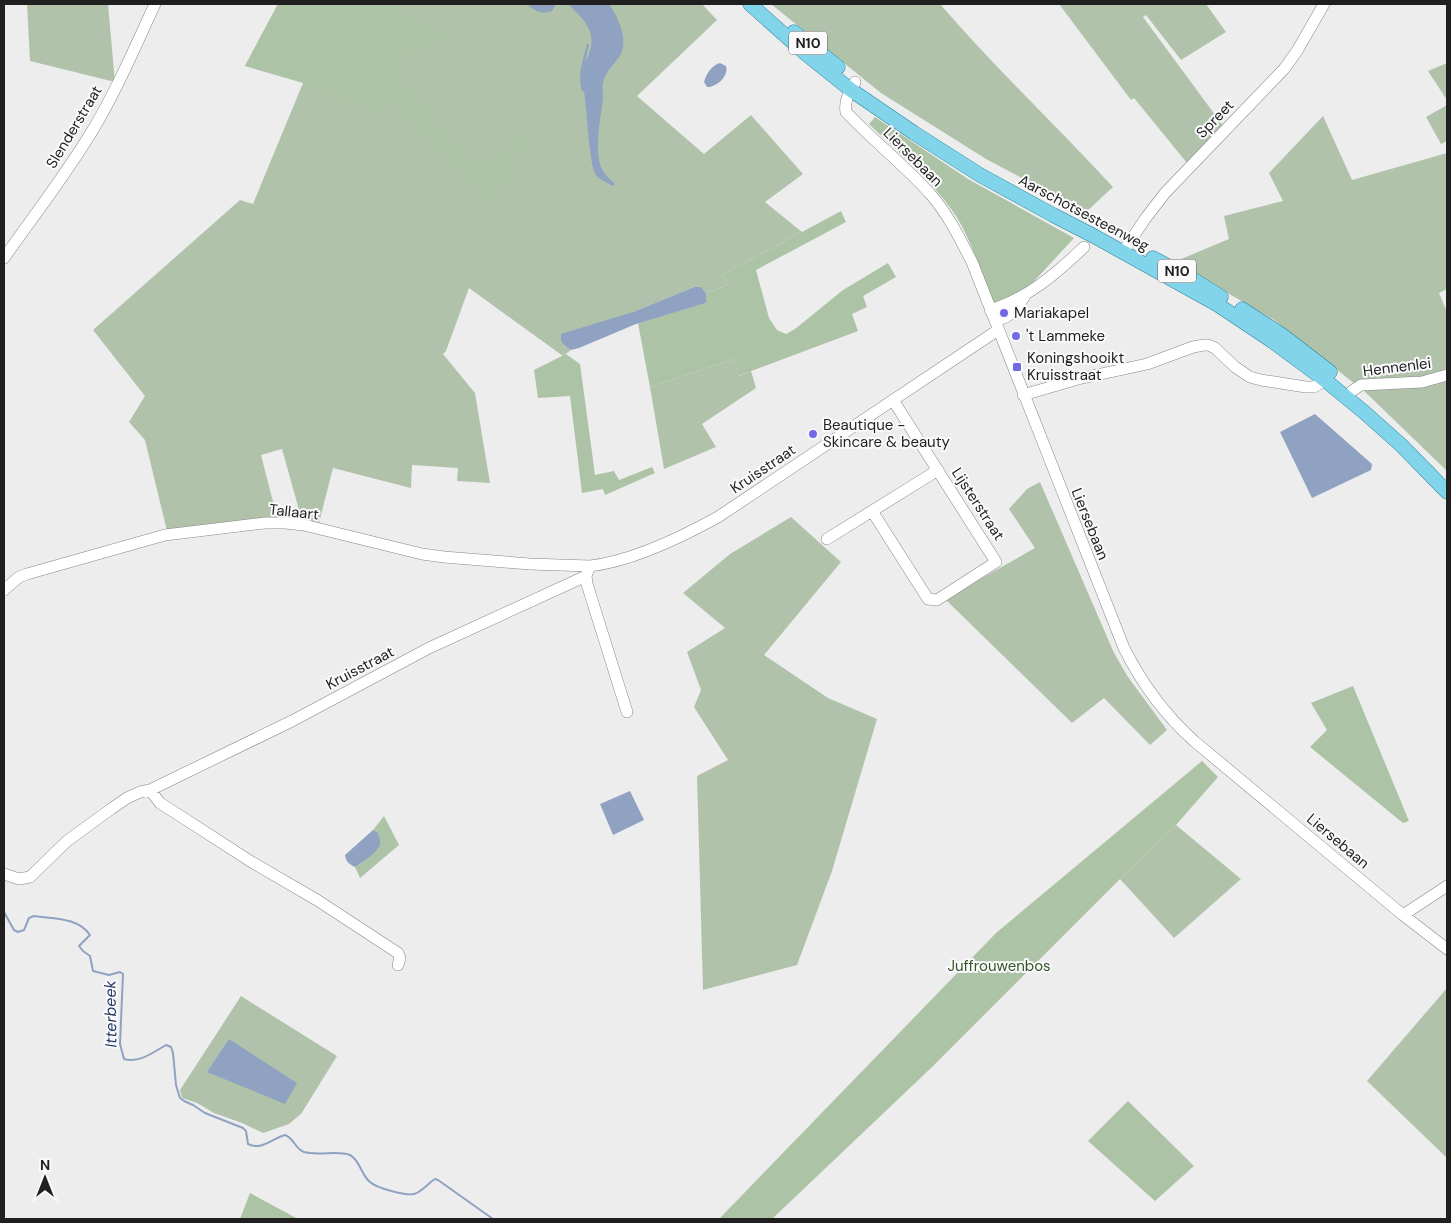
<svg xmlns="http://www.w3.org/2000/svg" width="1451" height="1223" font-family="'DM Sans',sans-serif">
  <rect width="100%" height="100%" fill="#ededee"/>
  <path fill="#b0c3aa" d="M27,4H108L115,82L30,61Z
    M278,4H702L717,20L637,96L704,154L751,115L803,174L765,202L802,232L722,275L728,285L706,293L701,287H694L633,312L563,345L571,350L563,356L469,288L446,351L443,354L475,393L490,483L457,481L458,468L412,465L411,488L333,468L319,523L301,517L282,449L261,455L277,517L167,531L145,440L129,422L145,396L93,330L240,200L253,204L303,83L245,66Z
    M771,4H940C995,68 1056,125 1113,187L1086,212L986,159L881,93Z
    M1059,4H1206L1226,32L1181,60L1146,15L1143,17L1224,127L1187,163L1134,98L1131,100Z
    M1447,63V100L1428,71Z
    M1447,105V141L1441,144L1426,117Z
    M1323,116L1352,180L1447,153V289L1439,293L1447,312V369L1433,376L1355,384L1274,320L1174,262L1229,239L1224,216L1283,201L1269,173Z
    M734,359L739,376L751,371L756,388L702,424L716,447L664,469L650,387Z
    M1447,378V471L1362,389Z
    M1040,482L1114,653L1128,677L1167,730L1150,745L1104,698L1072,723L945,599L1035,548L1009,509L1027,489Z
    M791,517L841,562L764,655L828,698L877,719L832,871L797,965L703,990L697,776L728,760L694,707L701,690L687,652L725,628L683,593L730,554Z
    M1176,825L1241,879L1174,938L1120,879Z
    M1447,988V1158L1367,1081Z
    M241,996L337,1056L301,1114L289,1124L263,1133L242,1123L214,1113L197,1103L182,1098L180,1090Z"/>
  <path fill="#acc4a5" d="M278,4H386L446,35L421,54L413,49L401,61L414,93L468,155L489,163L505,153L521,126L529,141L495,210L390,105L376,116L303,82L245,66Z
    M875,117L968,179L1074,238L1026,290L993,305C983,278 972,241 956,216C933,181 899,153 869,124Z
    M841,211L846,222L756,270L769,318L777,330L786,334L795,329L843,290L888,263L896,277L863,296L867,307L852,314L858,331L738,376L734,359L650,387L638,323L706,303V293L728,285L722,275Z
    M566,354L580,364L595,475L614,471L619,480L652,467L655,473L605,495L603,489L582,493L570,396L538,398L534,370Z
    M1353,686L1409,821L1403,823L1310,747L1327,730L1311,703Z
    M1202,761L1218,777L1176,825L1120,879L931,1068L772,1219H719L996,933Z
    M384,816L399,845L360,878L355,867L363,862L377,832L373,830Z
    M1128,1101L1194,1166L1155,1201L1088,1141Z
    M250,1193L298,1219H240Z"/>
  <path fill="#90a2c1" d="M527,4H556L552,11C543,15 534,11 527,4Z
    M568,4H609C618,17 630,41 619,57C613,66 605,72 603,83C602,88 603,93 603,98C601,117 594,149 601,167C603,173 610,179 615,184L613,186C608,183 600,180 596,175C589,167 587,107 584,92L582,91C577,76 583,59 587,44H589L585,63C599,35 589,24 568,4Z
    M720,63L726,66C729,76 717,87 707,87L704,82C706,74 712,65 720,63Z
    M694,287H701L706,293V303L636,324L579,348L571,350C563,345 560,343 561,334L633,312Z
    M1315,414L1372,464L1371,470L1312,498L1280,432Z
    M630,791L644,820L613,835L600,804Z
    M373,830L377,832C379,836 381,840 380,844C379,851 362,863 355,867C349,864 346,862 345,855Z
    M229,1039L297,1083L285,1104L207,1072Z"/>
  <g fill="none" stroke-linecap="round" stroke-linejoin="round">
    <path stroke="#90a2c1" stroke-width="2" d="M4,912L14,930L18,932L24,930L29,918L34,916C53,919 78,917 90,935L79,946L83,951L90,956L93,971L109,975L120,972L123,974L120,1044L124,1059C140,1063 152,1053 166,1045L171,1047L173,1053L176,1085L180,1098L184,1101L193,1105L205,1113L243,1128L246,1131L248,1144C261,1151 273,1138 285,1135C294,1138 295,1149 304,1152C317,1156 339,1150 350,1155C360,1160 361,1175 370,1182C376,1188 406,1196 414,1194C420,1193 427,1185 432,1181L435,1179L438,1180L493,1219"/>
    <g stroke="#868788" stroke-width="12">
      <path id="minor" d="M855,82C850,92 844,100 846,112C873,141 906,166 932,196C949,216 960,239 972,262L1124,648C1142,684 1164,714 1194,741L1403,915L1447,949
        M1123,252L1145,219L1165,193L1284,69L1297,51L1324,4
        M4,258C33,217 64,177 91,133C116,92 135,47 155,4
        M990,310C1027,299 1057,273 1084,247
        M995,320C1010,319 1018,307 1026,294
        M1352,391L1361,385L1422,382L1447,375
        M1023,395L1078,379L1147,364L1193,347L1204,345H1208L1215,348L1235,367L1250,377L1261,380L1306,387H1314L1325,380
        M872,511L928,599L937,600L996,562L893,400
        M827,539L938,470
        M586,576L587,584L627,712
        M4,590L19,577L27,574L165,535L265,523H285L304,525L422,554L444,557L530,564L590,566
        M150,790L160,803L171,810L250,861L317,900L398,953L400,958L398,965
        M4,874L19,879L30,877L67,841L111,809L127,798L140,792L150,790L292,721L429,648L586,576L590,566C633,561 680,538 718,517L998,330
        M1403,915L1447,886"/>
    </g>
    <g stroke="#288299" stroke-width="15">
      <path id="major" d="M750,4L806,54L851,90L914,133L980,175L1053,215L1092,235L1218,305L1272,341L1325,380L1364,412L1401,445L1447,492
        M794,32L838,67
        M1153,258L1194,280L1221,297
        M1242,309L1282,335L1330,372"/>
    </g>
    <use href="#minor" stroke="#fff" stroke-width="11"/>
    <use href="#major" stroke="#81d4e9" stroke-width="14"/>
  </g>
  <g fill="#7268e3" stroke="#fafafc" stroke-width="2">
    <circle cx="1004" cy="313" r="5"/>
    <circle cx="1016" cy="336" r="5"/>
    <rect x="1012" y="362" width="10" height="10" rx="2.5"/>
    <circle cx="813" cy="434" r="5"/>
  </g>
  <g text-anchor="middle" stroke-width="4" stroke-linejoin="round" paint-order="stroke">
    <g fill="#fafafc" stroke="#616161" stroke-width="1">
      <rect x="789" y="31.5" width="38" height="23" rx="4"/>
      <rect x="1158" y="259.5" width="38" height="23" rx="4"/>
    </g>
    <g font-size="14" font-weight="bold" fill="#1f1f1f">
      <text x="808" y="48">N10</text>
      <text x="1177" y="276">N10</text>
    </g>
    <g font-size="15" fill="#1f1f1f" stroke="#fafafc">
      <text transform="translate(1215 119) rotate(-46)" y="5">Spreet</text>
      <text transform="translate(74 127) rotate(-59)" y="5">Slenderstraat</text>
      <text transform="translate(913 157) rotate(45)" y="5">Liersebaan</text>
      <text transform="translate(1084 213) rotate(28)" y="5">Aarschotsesteenweg</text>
      <text transform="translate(1397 367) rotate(-7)" y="5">Hennenlei</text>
      <text transform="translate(763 469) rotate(-34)" y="5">Kruisstraat</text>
      <text transform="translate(978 504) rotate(57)" y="5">Lijsterstraat</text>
      <text transform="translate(294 512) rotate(6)" y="5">Tallaart</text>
      <text transform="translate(1090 524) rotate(68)" y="5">Liersebaan</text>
      <text transform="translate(360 668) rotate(-28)" y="5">Kruisstraat</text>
      <text transform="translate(1338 841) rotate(40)" y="5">Liersebaan</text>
    </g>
    <g font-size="15" fill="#1f1f1f" stroke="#fafafc" text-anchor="start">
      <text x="1014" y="318">Mariakapel</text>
      <text x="1026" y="341">'t Lammeke</text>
      <text x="1027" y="363">Koningshooikt<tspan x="1027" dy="17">Kruisstraat</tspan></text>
      <text x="823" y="430">Beautique -<tspan x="823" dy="17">Skincare &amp; beauty</tspan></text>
    </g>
    <g font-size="15" fill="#355529" stroke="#fafafc">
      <text x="999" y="971">Juffrouwenbos</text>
    </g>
    <g font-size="16" font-style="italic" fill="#1f3761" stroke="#fafafc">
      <text transform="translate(110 1014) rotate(-91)" y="6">Itterbeek</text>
    </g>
  </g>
  <rect width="1451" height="1223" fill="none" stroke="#1f1f1f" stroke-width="10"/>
  <g transform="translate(45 1178)" stroke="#fafafc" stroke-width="4" paint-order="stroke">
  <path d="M0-4L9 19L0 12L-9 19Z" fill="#1f1f1f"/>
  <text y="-8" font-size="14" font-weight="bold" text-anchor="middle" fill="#1f1f1f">N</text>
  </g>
</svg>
